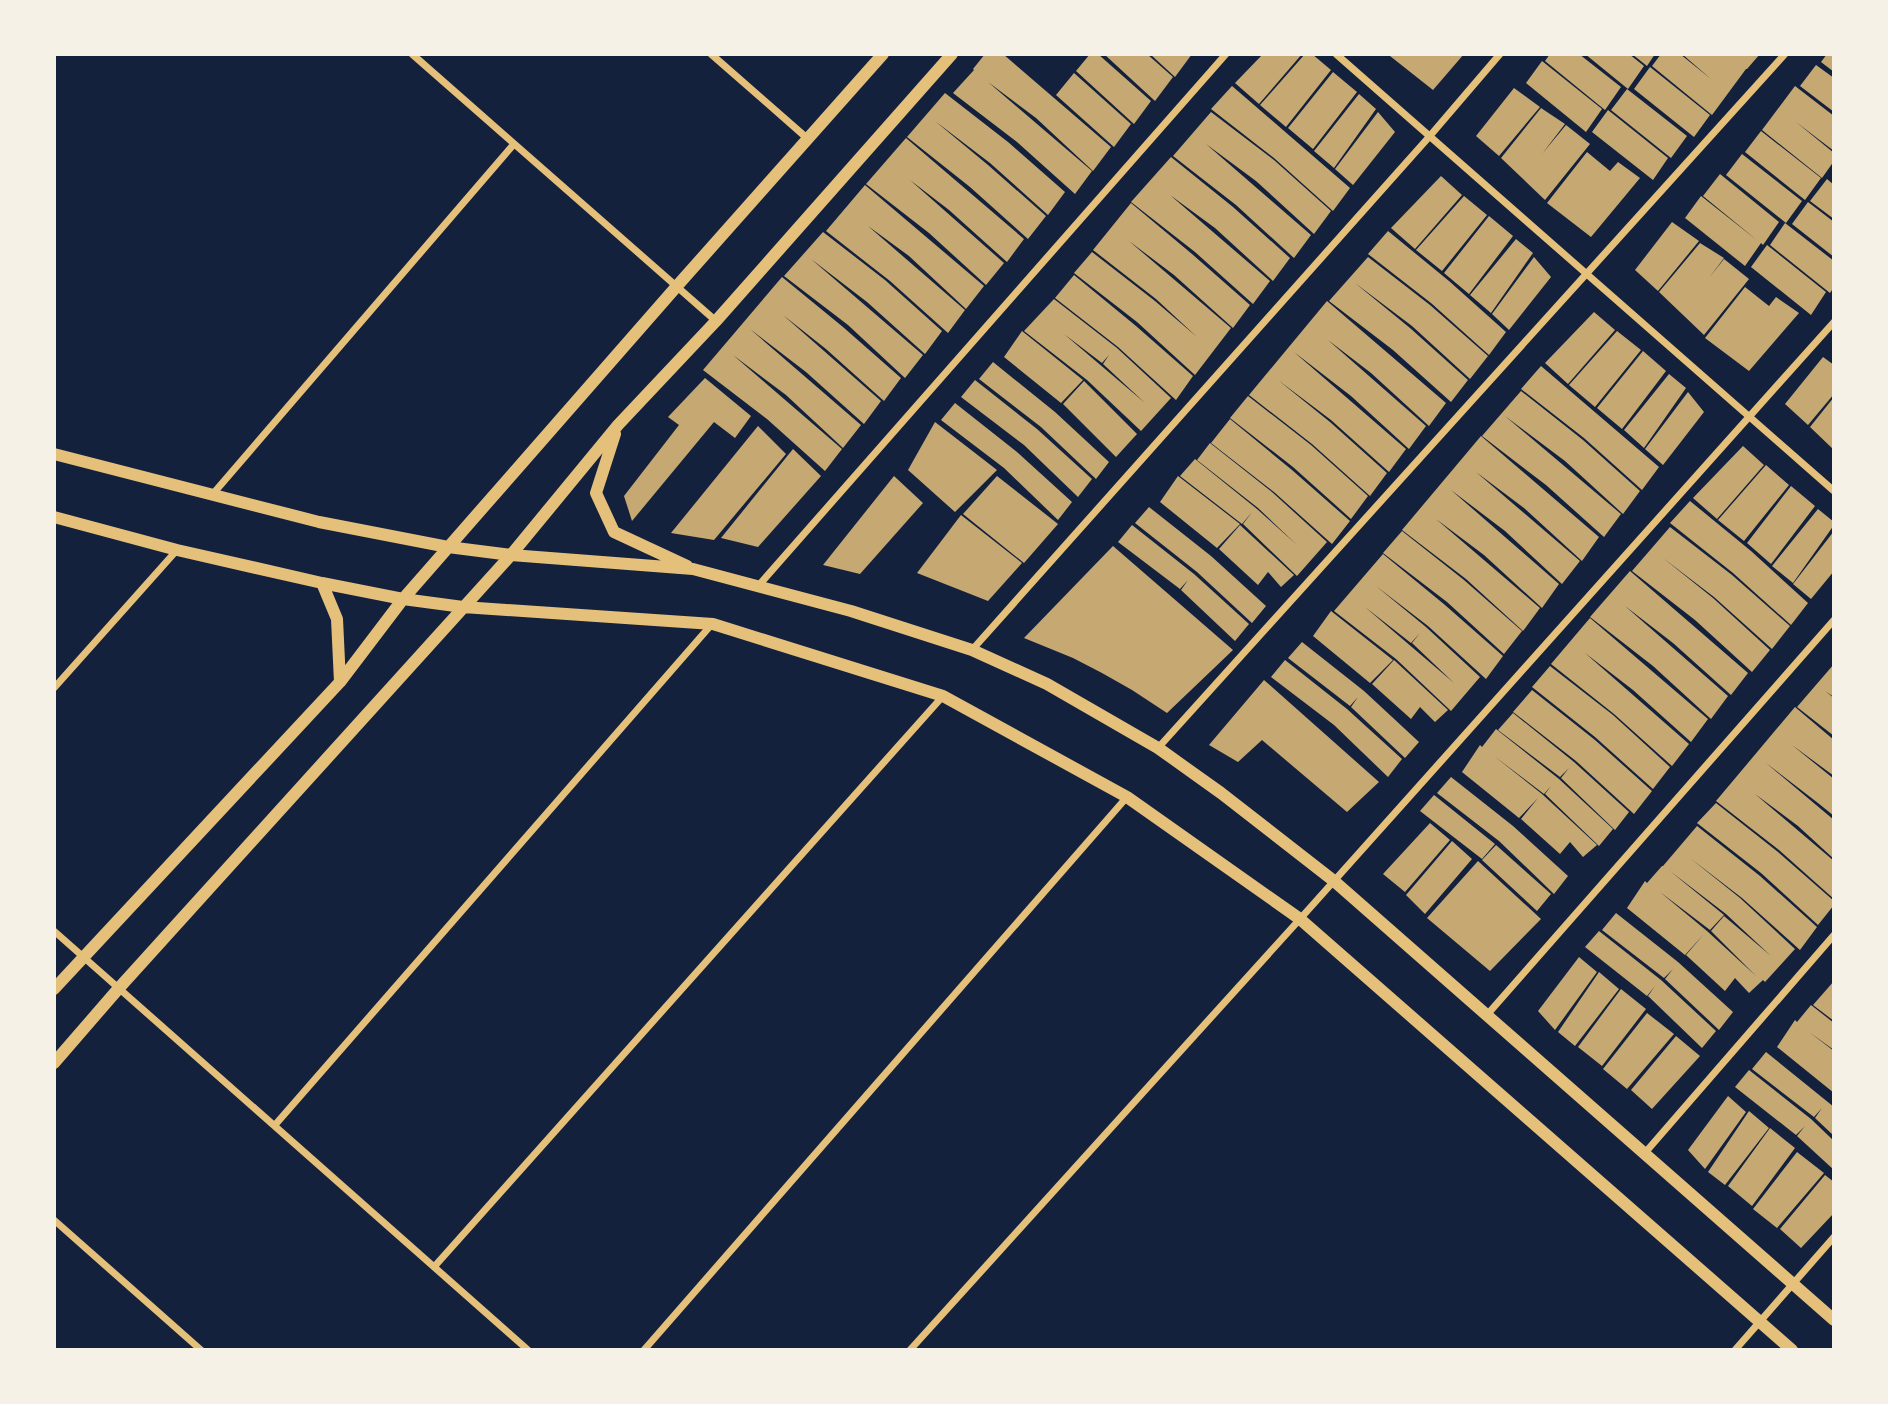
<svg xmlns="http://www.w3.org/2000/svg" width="1888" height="1404" font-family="'Source Sans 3',sans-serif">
  <rect width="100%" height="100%" fill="#14213d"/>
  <path fill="#c6a872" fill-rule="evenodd" d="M985,54H1003L1111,147L1093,171L1036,118L988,82L1092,171L1075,194L1017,142L953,93L974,70L973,69Z
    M1090,54H1098L1151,101L1134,124L1076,71Z
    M1104,54H1147L1173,77L1155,101Z
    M1150,54H1192L1175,77Z
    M1263,54H1302L1259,104L1235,83Z
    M1305,54H1312L1331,70L1286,127L1260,105Z
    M1391,54H1464L1433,90L1390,56Z
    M1550,54H1579L1621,87L1605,110L1545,61Z
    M1585,54H1629L1644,66L1628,89Z
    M1632,54H1655L1647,66Z
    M1661,54H1680L1711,79L1682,54H1760L1747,69H1746L1712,115L1652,66Z
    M1827,54H1834V72L1821,62Z
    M1542,61L1602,109L1586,132L1526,83Z
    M1816,65L1834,78V112L1800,86Z
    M1650,67L1710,115L1694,137L1634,89Z
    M1333,72L1357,92L1313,149L1288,128Z
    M1074,73L1131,124L1114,147L1056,95Z
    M1232,86L1350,188L1333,211L1274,158L1211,109Z
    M1795,86L1834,116V151L1796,122L1834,153V161L1822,178L1762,130Z
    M1514,88L1540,107L1499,156L1476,136Z
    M1627,89L1687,136L1671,158L1611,110Z
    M945,93L1008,142L1065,192L1048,215L990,163L935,121L988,165L1046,216L1028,239L970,187L907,137Z
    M1359,94L1376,109L1334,168L1314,151Z
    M1541,108L1565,124L1542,154L1566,125L1590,144L1545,200L1501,158Z
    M1608,110L1668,158L1653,180L1592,132Z
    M1211,112L1274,160L1331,211L1314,234L1256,181L1206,144L1311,235L1294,258L1236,205L1173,156Z
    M1378,112L1395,132L1353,185L1335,169Z
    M1761,131L1821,178L1805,200L1745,152Z
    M906,138L1024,239L1007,262L949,210L910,180L1004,263L986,285L929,233L866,184Z
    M1587,152L1610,171L1618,162L1640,178L1591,237L1547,203Z
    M1742,154L1802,201L1786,223L1726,175Z
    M1171,157L1233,207L1290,258L1273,281L1215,228L1170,195L1270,281L1253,304L1195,252L1131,202Z
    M1720,174L1779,222L1763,245L1761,243L1745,266L1685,218L1701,196L1758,241L1703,196Z
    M1441,176L1462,195L1415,249L1391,228Z
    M1827,179L1834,185V219L1810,201Z
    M865,185L984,286L966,309L909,256L868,226L965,310L948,333L890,281L826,231Z
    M1464,196L1487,215L1442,271L1416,250Z
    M1808,202L1834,222V257L1792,224Z
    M1131,203L1192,254L1250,305L1233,328L1174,275L1129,241L1231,328L1195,375L1137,322L1074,273L1092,252L1155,301L1197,337L1156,299L1093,250Z
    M1489,216L1513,236L1469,294L1444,273Z
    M1672,222L1699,241L1658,291L1635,270Z
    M1785,223L1834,261V287L1830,293L1770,245Z
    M1388,231L1449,281L1506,332L1489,355L1431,303L1368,254Z
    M823,232L885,280L942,331L925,354L867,302L811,259L923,355L905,378L848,325L784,276Z
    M1516,239L1533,253L1491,313L1470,295Z
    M1700,243L1724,258L1709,278L1724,259L1749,279L1704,335L1659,292Z
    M1767,245L1826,292L1811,315L1751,267Z
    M1368,257L1430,305L1488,356L1470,379L1412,326L1355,283L1410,328L1468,380L1451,402L1393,350L1329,301Z
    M1534,257L1551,277L1509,330L1492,314Z
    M1074,275L1136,326L1193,376L1176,400L1118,347L1055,298Z
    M782,277L843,327L901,378L884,401L826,349L783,315L881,401L864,424L806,372L750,329L861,425L843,448L786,395L733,355L842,449L825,471L767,419L703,370Z
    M1745,287L1769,306L1776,297L1799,313L1749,371L1705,338Z
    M1054,299L1117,348L1171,398L1141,431L1087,380L1024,331ZM1064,334L1102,363L1109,355L1103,364L1145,403Z
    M1327,301L1446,403L1429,426L1371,373L1328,340L1426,426L1409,449L1351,396L1294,352L1406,449L1389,472L1331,420L1278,380L1330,422L1387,473L1370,496L1312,444L1249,395Z
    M1594,312L1615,330L1568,384L1545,363Z
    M1022,331L1083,380L1061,403L1004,357Z
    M1617,331L1641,350L1595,407L1569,385Z
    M1643,351L1666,371L1622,429L1597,408Z
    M1823,357L1834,365V394L1808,425L1785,404Z
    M993,362L1055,412L1109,462L1096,479L1041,427L1051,415L1041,427L979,379Z
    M1541,366L1659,467L1642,490L1584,438L1521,389Z
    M1669,374L1686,388L1644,448L1624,430Z
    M705,378L751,416L735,438L714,422L632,521L624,496L679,425L668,417Z
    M975,380L1037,429L1092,479L1078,497L1024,445L961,397Z
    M1084,381L1137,434L1116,457L1063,404Z
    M1521,391L1583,440L1640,491L1623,514L1565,461L1505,416L1621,514L1604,537L1546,485L1482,436Z
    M1688,392L1704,412L1663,465L1645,449Z
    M1248,396L1311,445L1368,496L1351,519L1293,467L1230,418Z
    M1834,397V450L1810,427Z
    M955,403L1017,452L1072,502L1058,520L1004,468L941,420Z
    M1230,419L1292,470L1350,521L1332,544L1274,492L1211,443Z
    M935,422L997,470L955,512L908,470Z
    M758,426L786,454L714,540L671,533Z
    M1481,436L1599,537L1582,561L1524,508L1476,472L1580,561L1562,584L1505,531L1451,490L1559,584L1542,608L1484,555L1436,519L1540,608L1523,631L1466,579L1402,530Z
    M1210,443L1272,492L1327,542L1297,576L1243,524L1252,512L1242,524L1180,476L1195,459L1257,509L1297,545L1258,508L1197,460Z
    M1743,446L1764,465L1717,519L1693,498Z
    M793,449L821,476L758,547L721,538Z
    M1766,465L1789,485L1744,541L1718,520Z
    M894,476L923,503L860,574L823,565Z
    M997,476L1058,524L1024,563L963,514Z
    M1178,476L1240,524L1217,548L1160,502Z
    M1791,486L1815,506L1771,564L1747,543Z
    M1690,501L1751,551L1808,603L1791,625L1733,573L1670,523Z
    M1149,507L1211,556L1266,606L1252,623L1197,572L1205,562L1197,572L1135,523Z
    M1818,509L1834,522V525L1793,583L1772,566Z
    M961,515L1022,563L988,601L917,573Z
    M1132,525L1194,574L1249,624L1235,641L1181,590L1188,580L1180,589L1118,542Z
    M1240,525L1294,575L1281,587L1268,572L1258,585L1219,549Z
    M1670,527L1732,575L1790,626L1772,649L1714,597L1663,558L1713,598L1770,650L1752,672L1695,620L1632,571Z
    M1402,531L1464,580L1522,631L1504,654L1447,602L1383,553Z
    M1834,531V571L1811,599L1793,584Z
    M1113,546L1233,650L1167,713L1132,690L1102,673L1073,658L1024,638Z
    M1383,554L1445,605L1503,656L1486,679L1428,626L1376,586L1426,627L1480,677L1451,711L1396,659L1404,649L1396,659L1334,611ZM1365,607L1411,643L1420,633L1412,643L1454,683Z
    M1630,571L1748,673L1731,695L1673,643L1625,606L1728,696L1711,719L1653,666L1590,617Z
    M1331,611L1393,660L1370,683L1313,636Z
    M1590,618L1708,719L1691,742L1633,690L1585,653L1689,744L1672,766L1614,714L1551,664Z
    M1302,642L1364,691L1419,742L1405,758L1351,707L1358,697L1350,706L1288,658Z
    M1285,660L1347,709L1402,759L1388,777L1334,725L1271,677Z
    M1394,660L1448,710L1435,722L1420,707L1411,719L1372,684Z
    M1834,664V697L1825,691L1834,698V736L1797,707Z
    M1550,666L1613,715L1670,767L1653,789L1595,737L1532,687Z
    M1264,680L1379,782L1347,812L1262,740L1238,762L1209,745Z
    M1532,690L1595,740L1652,791L1634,814L1576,761L1513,712Z
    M1795,707L1834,740V776L1792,745L1834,779V816L1818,803L1766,763L1834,820V859L1798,826L1755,794L1834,861V899L1779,850L1716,801Z
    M1513,713L1574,762L1629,812L1615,830L1561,778L1569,768L1560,777L1498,730Z
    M1496,729L1559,779L1613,829L1599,846L1545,794L1551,786L1544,794L1494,756L1542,794L1597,845L1583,857L1570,842L1560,854L1521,819L1538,798L1519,818L1462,772L1480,745L1482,747Z
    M1451,777L1513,826L1568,876L1554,894L1499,841L1437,793Z
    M1434,795L1495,844L1482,859L1420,811Z
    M1716,803L1778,852L1834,901V905L1818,925L1761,873L1697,823Z
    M1430,823L1450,840L1405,892L1383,874Z
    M1697,826L1760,876L1817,927L1800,950L1742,898L1690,858L1740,898L1795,949L1765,982L1763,980L1749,993L1735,978L1725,991L1686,955L1704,934L1685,955L1627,908L1645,881L1647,883L1662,866H1663ZM1670,871L1726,914L1771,956L1724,916L1711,931L1756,976L1707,931L1660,892L1710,930L1724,915Z
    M1452,841L1472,859L1425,914L1406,895Z
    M1496,845L1551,894L1537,911L1482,860Z
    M1478,861L1541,919L1490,971L1427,918Z
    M1616,913L1678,962L1733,1012L1719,1030L1665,979L1673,969L1664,978L1602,930Z
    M1599,931L1661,980L1716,1031L1702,1048L1648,996L1655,986L1647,996L1585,947Z
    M1579,957L1597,972L1555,1030L1538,1011Z
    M1599,972L1619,989L1575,1046L1558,1032Z
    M1834,981V1021L1813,1005Z
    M1621,989L1646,1009L1602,1066L1578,1047Z
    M1811,1005L1834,1023V1050L1809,1032L1834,1051V1093L1777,1047L1795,1020L1797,1022Z
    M1647,1013L1674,1034L1627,1089L1603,1069Z
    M1676,1036L1700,1056L1652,1109L1631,1090Z
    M1766,1052L1834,1107V1136L1815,1118L1822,1108L1814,1117L1752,1069Z
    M1749,1070L1811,1119L1834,1141V1170L1797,1136L1805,1126L1796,1135L1735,1087Z
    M1728,1096L1746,1112L1705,1169L1688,1150Z
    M1749,1111L1769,1128L1725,1185L1708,1172Z
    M1770,1128L1795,1148L1752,1206L1728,1186Z
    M1797,1152L1824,1173L1777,1228L1753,1209Z
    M1825,1175L1834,1182V1213L1801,1248L1780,1229Z"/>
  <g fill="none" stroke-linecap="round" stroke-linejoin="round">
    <path stroke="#e5c07b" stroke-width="7" d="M412,54L716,321
      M711,54L808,139
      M1336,54L1834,491
      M212,495L514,144
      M759,585L1226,54
      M972,650L1429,137L1500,54
      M54,688L177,550
      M1158,748L1785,54
      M54,931L528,1350
      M1486,1016L1834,620
      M275,1125L712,624
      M1644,1154L1834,935
      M54,1220L201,1350
      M434,1267L943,696
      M644,1350L1127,797
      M910,1350L1300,919L1834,322
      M1735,1350L1834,1237"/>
    <path stroke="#e5c07b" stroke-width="12" d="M615,434L596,493L614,532L687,566
      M54,454L319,522L448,547L511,555L693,569L851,611L972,650L1047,684L1158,748L1221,793L1334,881L1834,1320
      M54,517L177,550L322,583L403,599L463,607L713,624L943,696L1127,797L1300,919L1792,1350
      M322,583L337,619L340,682
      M54,989L340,682L403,599L677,286L883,54
      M54,1063L119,988L511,555L618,425L716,321L952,54"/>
  </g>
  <rect width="1888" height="1404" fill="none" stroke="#f6f1e7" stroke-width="112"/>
</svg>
